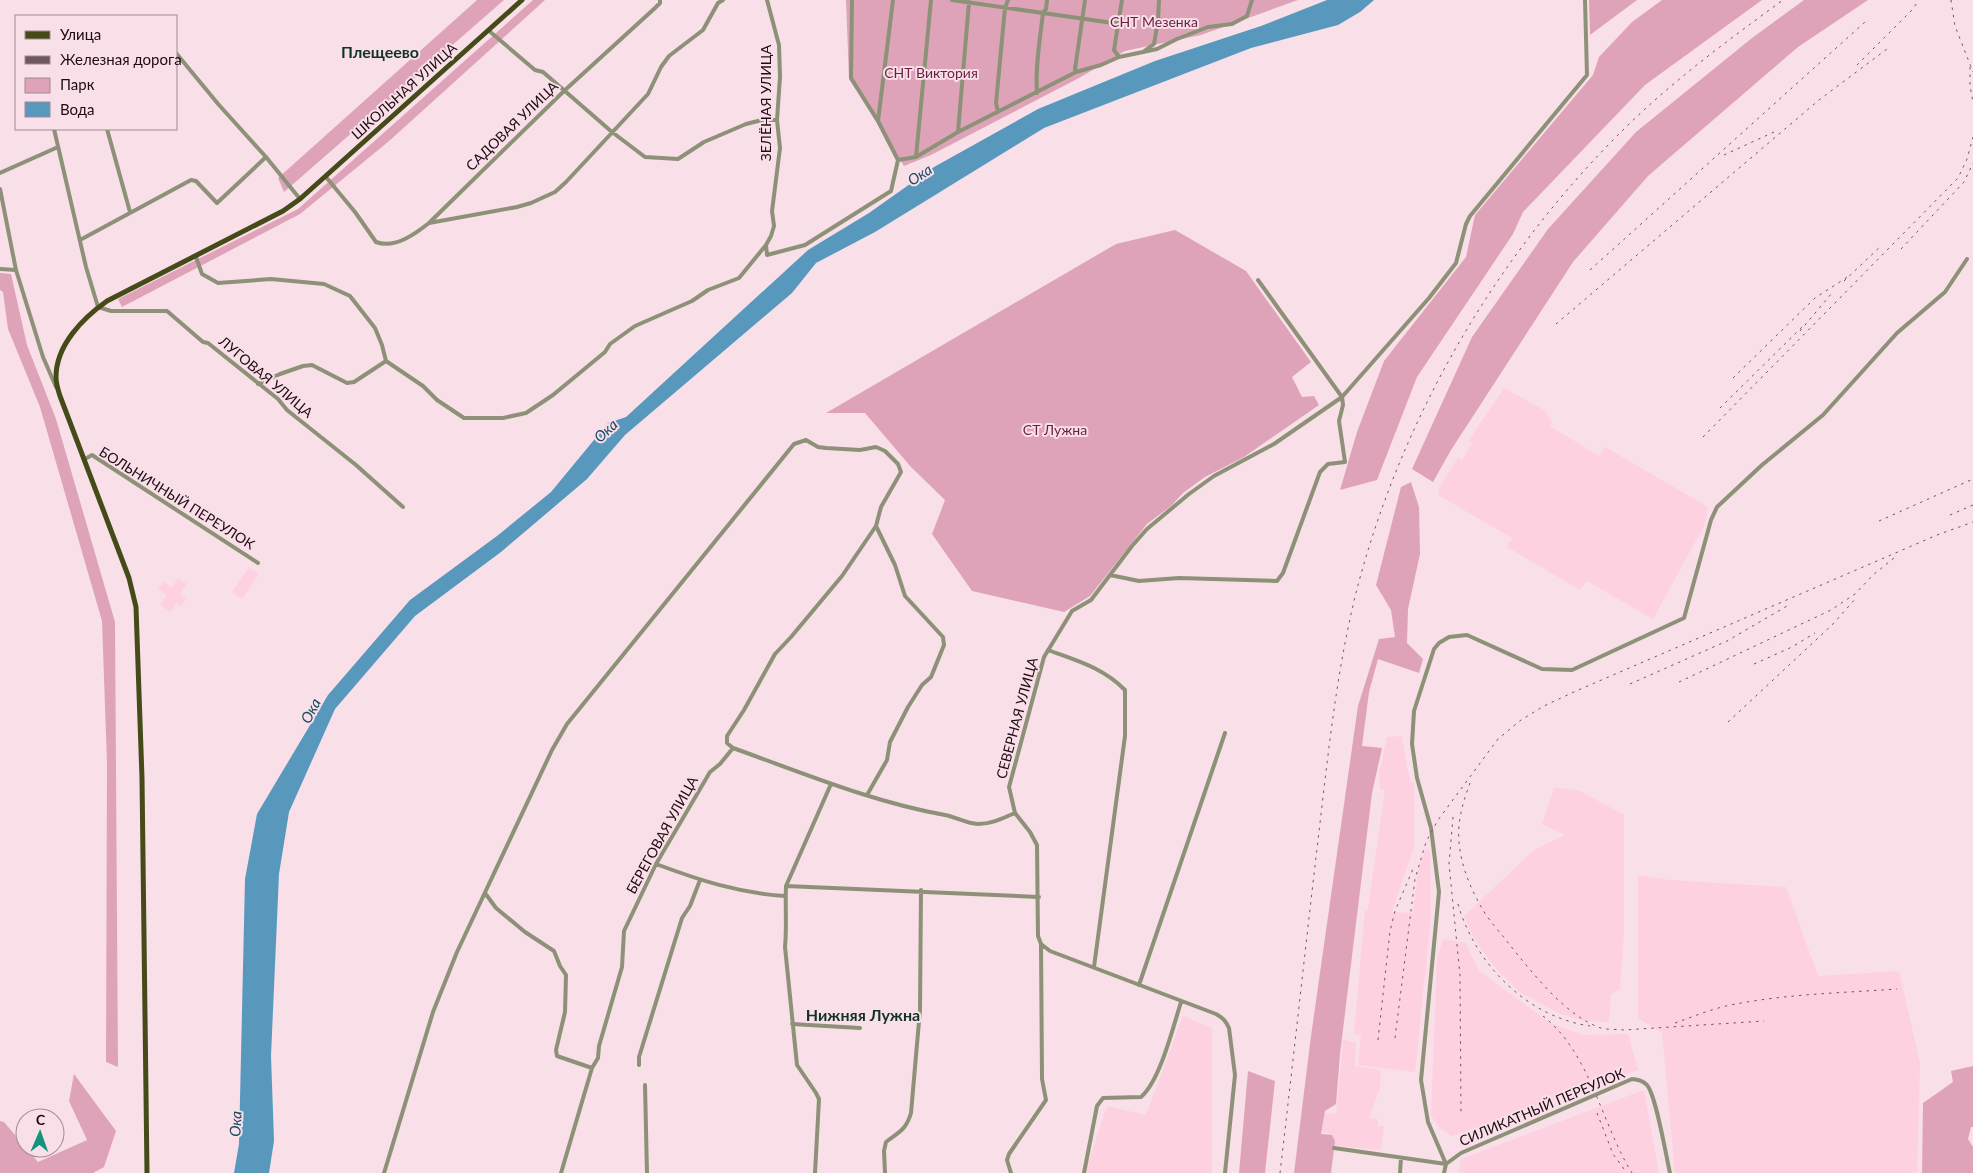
<svg xmlns="http://www.w3.org/2000/svg" width="1973" height="1173" font-family="Lato,sans-serif">
  <rect width="100%" height="100%" fill="#f9dfe8"/>
  <path fill="#fdd1e0" d="M1504,388L1544,410L1552,422L1550,426L1599,456L1605,447L1708,507L1704,526L1653,619L1587,581L1580,590L1507,547L1512,538L1438,495L1440,486L1458,458L1462,460L1472,443L1469,440Z
    M249,567L259,574L242,599L232,592Z
    M178,578L187,584L180,594L186,599L181,606L176,603L171,612L160,605L167,595L158,589L164,582L172,587Z
    M1402,736L1407,768L1411,782H1414V847L1392,912L1413,913L1418,871L1425,850H1430L1431,916L1415,1072L1358,1065L1361,1036L1354,1034L1365,909H1368L1385,789H1380L1379,774L1387,737Z
    M1554,787L1580,791L1624,815V934L1620,988L1611,995L1609,1022L1584,1021L1558,1013L1518,991L1494,966L1475,940L1464,916L1534,850L1565,835L1542,824Z
    M1638,875L1670,880L1786,887L1818,976L1899,971L1920,1063L1917,1173H1675L1662,1033L1638,1018Z
    M1443,939L1466,943L1479,971L1550,1023L1583,1035L1628,1034L1638,1070L1452,1136L1440,1128L1431,1116L1437,959Z
    M1183,1016L1212,1028V1173H1085L1107,1106L1146,1115Z
    M1343,1039L1356,1043L1355,1066L1381,1070L1380,1088L1369,1118L1378,1119V1126H1384L1381,1150L1327,1145L1328,1133L1322,1132L1324,1113L1336,1114Z
    M1644,1090L1659,1173H1459L1461,1159Z"/>
  <path fill="#dfa3b9" d="M477,0H504L284,192L278,178Z
    M533,0H545L388,142L300,214L122,307L118,299L298,209Z
    M846,0H1298L1201,35L1125,51L1079,78L931,155L904,166L849,79Z
    M1589,0H1637L1590,35Z
    M1662,0H1762L1645,85L1523,212L1513,234L1417,377L1377,480L1340,490L1357,432L1384,361L1466,257L1475,215L1593,75L1599,57L1632,22Z
    M1804,0H1868L1798,47L1648,176L1573,262L1451,450L1433,482L1412,469L1472,337L1548,229L1636,132L1752,38Z
    M1175,230L1246,271L1311,362L1292,377L1302,397L1314,396L1319,405L1244,457L1205,477L1183,493L1171,506L1147,524L1090,596L1064,612L972,591L932,534L945,500L911,467L865,413H826L1116,244Z
    M0,273L11,274L27,345L56,419L115,622L118,1067L106,1062L107,763L102,621L40,407L8,329L3,292L0,290Z
    M1411,482L1419,507L1420,554L1408,609L1407,643L1423,659L1419,673L1378,659L1369,692L1362,746L1382,748L1372,793L1340,1054L1336,1104L1325,1111L1321,1134L1332,1135L1335,1141L1331,1173H1294L1311,1036L1358,706L1379,639L1395,637L1391,610L1376,585L1401,487Z
    M1973,1066V1127H1971L1968,1139L1973,1147V1173H1922L1923,1103L1953,1082L1951,1071Z
    M1248,1071L1275,1081L1265,1173H1239Z
    M74,1074L116,1131L104,1167L93,1173H0V1121L4,1122L38,1162L87,1140L69,1101Z"/>
  <path fill="#5898bd" d="M1327,0H1374L1360,12L1338,25L1251,48L1044,128L875,232L816,263L792,293L625,435L587,479L501,552L415,616L335,709L289,812L279,874L271,1056L274,1141L269,1173H234L239,1144L245,879L257,814L328,695L410,600L497,536L551,492L608,423L626,417L808,250L869,213L934,167L1038,109L1155,61L1261,26Z"/>
  <g fill="none" stroke-linecap="round" stroke-linejoin="round">
    <path stroke="#8d9177" stroke-width="4" d="M767,0L779,45L780,77L777,120L780,148L772,211L774,226L771,236L766,245L767,255L805,245L891,191L898,160L878,121L851,78L852,0
      M952,0L1120,24
      M488,30L535,70L543,72L612,132L645,157L678,159L704,142L746,124L762,120H777
      M1143,52L1157,49L1177,39L1208,27L1232,24L1247,16L1252,0
      M176,53L219,105L266,157
      M1119,57L1143,52L1154,44L1158,21L1159,0
      M1076,72L1075,69L1085,0
      M1037,93C1035,67 1040,39 1043,13L1046,9L1047,0
      M998,112L996,103L1005,8L1008,0
      M878,121L893,0
      M54,129L86,267L98,307L111,311H167L203,342L208,343L278,399L287,410L356,465L403,507
      M107,129L130,212
      M958,132L969,2
      M916,157L931,0
      M898,160L916,157L958,132L1076,72L1101,65L1119,57L1114,50L1122,0
      M0,173L58,147
      M326,177L355,212L376,242C395,249 415,234 429,223L564,91L655,8L660,3V0
      M0,189L16,270
      M429,223L517,207L531,203L555,192L566,182L648,94L661,67L669,56L703,30L718,3L723,0
      M80,240L191,180L196,181L217,203L266,157L300,199
      M196,257L202,274L218,283L271,279L324,284L350,296L375,328L382,345L386,361L423,386L437,400L464,418H503L526,413L553,395L605,352L610,344L635,326L692,301L708,290L739,278L766,245
      M0,269L16,270L43,357L56,387
      M258,384L280,374L303,366L312,365L347,383L354,382L386,361
      M85,459L92,455L258,563
      M1110,575L1139,581L1179,578L1277,581L1283,573L1320,472L1328,464L1345,462L1339,421L1343,405L1342,397L1258,280
      M1048,650C1077,661 1102,667 1125,690V736L1094,967
      M867,795L887,760L890,742L908,707L922,685L931,677L944,645L943,637L905,596L895,565L876,526
      M656,864C699,880 738,893 785,896
      M786,886L1039,897
      M485,893L496,908L525,932L554,951L560,966L566,975L565,1012L556,1050L557,1056L592,1068L598,1058L599,1046L622,967L624,931L656,864L710,772L720,764L733,748
      M1139,985L1225,733
      M792,1024L860,1028
      M639,1065V1057L682,918L690,906L700,880
      M645,1085L647,1173
      M1334,1148L1446,1164
      M1446,1164L1428,1122L1421,1080L1439,892L1431,828L1417,778L1412,744L1414,711L1434,649L1439,643L1449,637L1467,635L1542,669L1572,670L1684,618L1711,520L1717,507L1762,465L1823,415L1897,333L1945,292L1967,259
      M1446,1164L1461,1153L1632,1079C1638,1080 1642,1080 1647,1085C1656,1095 1666,1156 1670,1173
      M384,1173L433,1012L457,952L552,750L567,724L794,444L806,440L818,447L826,448L860,450L876,447L885,451L898,464L901,472L881,507L876,526L842,576L791,637L775,654L744,710L727,736V743L733,748C803,773 872,802 945,815C956,817 967,824 978,824C992,824 1003,818 1015,813
      M561,1173L592,1068
      M815,1173L819,1099L816,1093L797,1065L785,947C787,926 785,906 786,886L831,784
      M885,1173L884,1151L886,1142C899,1132 906,1130 911,1113L920,1010L921,890
      M1011,1173L1007,1160L1009,1154L1046,1100L1042,1079L1041,944
      M1084,1173L1097,1106L1103,1098L1141,1097C1160,1081 1173,1027 1181,1002
      M1225,1173L1235,1075L1229,1028C1226,1021 1223,1018 1216,1014L1050,951L1041,944L1038,936L1037,845L1030,832L1015,813L1009,787L1044,657L1072,611L1091,600L1132,546L1147,529L1189,494L1214,476L1274,444L1342,397L1429,298L1456,263L1466,224L1470,216L1587,75L1585,0
      M1400,1173L1401,1158
      M1444,1173L1446,1164"/>
    <path stroke="#454b18" stroke-width="5" d="M147,1173L142,778L136,607L129,578L60,396C58,390 56,383 56,377C56,345 83,318 107,301L283,211L300,199L522,0"/>
    <path stroke="#6e575f" stroke-width="1" stroke-dasharray="2.5 5" stroke-linecap="butt" d="M1951,0L1955,26L1973,72
      M1857,65L1912,10L1919,0
      M1970,67V86L1973,102
      M1724,155L1774,132
      M1901,249L1964,182L1973,163
      M1590,270L1865,22
      M1844,281L1882,245
      M1556,324L1819,100L1887,49
      M1800,331L1832,293
      M1733,378L1815,298L1849,276
      M1720,408L1804,325
      M1703,437L1958,178L1967,159L1973,137
      M1950,515L1973,505
      M1879,521L1973,479
      M1754,664L1792,647L1815,633
      M1679,682L1831,610L1855,594L1873,575L1894,558
      M1630,684L1727,641L1787,606
      M1728,722L1832,625L1857,597
      M1470,783C1463,802 1457,822 1459,842C1461,866 1471,890 1483,910C1490,922 1501,933 1509,944C1532,972 1565,1016 1601,1028C1608,1030 1617,1029 1624,1030L1764,1021
      M1453,817L1449,864L1460,975L1461,1112
      M1458,904C1475,964 1527,1017 1590,1026
      M1543,1016C1591,1054 1601,1123 1632,1173
      M1675,1023C1692,1017 1709,1010 1726,1006C1782,994 1841,993 1897,989
      M1395,1038L1415,879L1426,842L1438,820L1498,739L1521,720L1544,706L1576,691L1937,535L1973,522
      M1378,1040L1390,931L1395,911L1413,869
      M1597,1113L1613,1154L1624,1169
      M1280,1173C1293,1062 1305,951 1318,840C1328,756 1336,672 1357,589C1402,417 1496,256 1622,131C1671,82 1727,41 1783,0"/>
  </g>
  <g text-anchor="middle" stroke-width="4" stroke-linejoin="round" paint-order="stroke">
    <g font-size="14" fill="#6b1d42" stroke="#f9dfe8">
      <text x="1154" y="27">СНТ Мезенка</text>
      <text x="931" y="78">СНТ Виктория</text>
      <text x="1055" y="435">СТ Лужна</text>
    </g>
    <g font-size="14" fill="#200b13" stroke="#f9dfe8">
      <text transform="translate(404 91) rotate(-42)" y="5">ШКОЛЬНАЯ УЛИЦА</text>
      <text transform="translate(766 103) rotate(-90)" y="5">ЗЕЛЁНАЯ УЛИЦА</text>
      <text transform="translate(512 126) rotate(-44)" y="5">САДОВАЯ УЛИЦА</text>
      <text transform="translate(266 377) rotate(40)" y="5">ЛУГОВАЯ УЛИЦА</text>
      <text transform="translate(177 498) rotate(32)" y="5">БОЛЬНИЧНЫЙ ПЕРЕУЛОК</text>
      <text transform="translate(1017 718) rotate(-75)" y="5">СЕВЕРНАЯ УЛИЦА</text>
      <text transform="translate(662 835) rotate(-61)" y="5">БЕРЕГОВАЯ УЛИЦА</text>
      <text transform="translate(1542 1107) rotate(-23)" y="5">СИЛИКАТНЫЙ ПЕРЕУЛОК</text>
    </g>
    <g font-size="15" font-style="italic" fill="#154963" stroke="#f9dfe8">
      <text transform="translate(920 175) rotate(-33)" y="5">Ока</text>
      <text transform="translate(606 431) rotate(-43)" y="5">Ока</text>
      <text transform="translate(311 711) rotate(-62)" y="5">Ока</text>
      <text transform="translate(236 1124) rotate(-87)" y="5">Ока</text>
    </g>
    <g font-size="16" font-weight="bold" fill="#11312a" stroke="#f9dfe8">
      <text x="380" y="58">Плещеево</text>
      <text x="863" y="1021">Нижняя Лужна</text>
    </g>
  </g>
  <rect x="15" y="15" width="162" height="115" fill="#f9dfe8" stroke="#a28a93"/>
  <rect x="25" y="31" width="25" height="8" fill="#454b18" stroke="#a28a93"/>
  <text x="60" y="40" font-size="15" fill="#200b13">Улица</text>
  <rect x="25" y="56" width="25" height="8" fill="#6e575f" stroke="#a28a93"/>
  <text x="60" y="65" font-size="15" fill="#200b13">Железная дорога</text>
  <rect x="25" y="78" width="25" height="15" fill="#dfa3b9" stroke="#a28a93"/>
  <text x="60" y="90" font-size="15" fill="#200b13">Парк</text>
  <rect x="25" y="102" width="25" height="15" fill="#5898bd" stroke="#a28a93"/>
  <text x="60" y="115" font-size="15" fill="#200b13">Вода</text>
  <g transform="translate(40 1133) rotate(2)"><circle r="24" fill="#f9dfe8" stroke="#a28a93"/>
  <path d="M0-4L9 19L0 12L-9 19Z" fill="#12937c"/>
  <text y="-8" font-size="14" font-weight="bold" text-anchor="middle" fill="#200b13">С</text>
  </g>
</svg>
